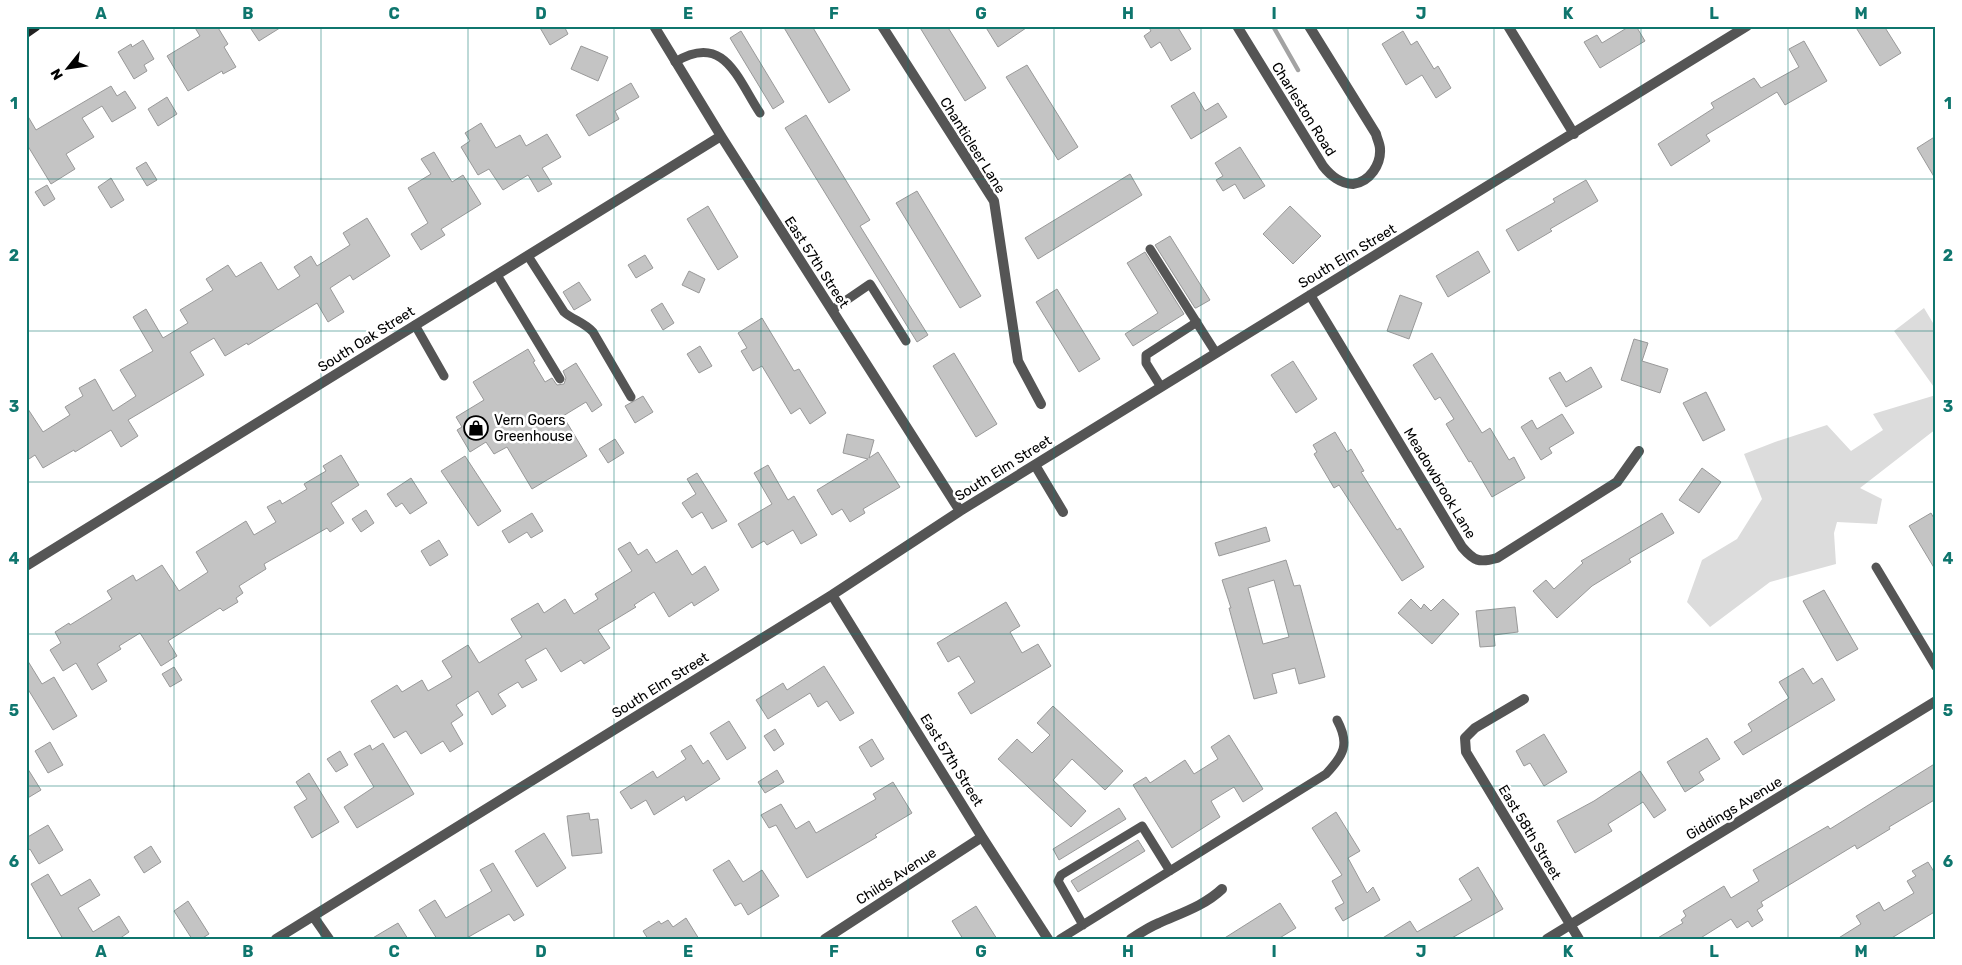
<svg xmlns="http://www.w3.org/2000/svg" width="1962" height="965" font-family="Rubik,sans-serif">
  <rect width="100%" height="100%" fill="#fff"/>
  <path fill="#dcdcdc" d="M1924,308L1936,328V390L1894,331Z
    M1936,395V429L1860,488L1882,499L1877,524L1837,522L1834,533L1836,564L1770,582L1710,627L1687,602L1702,560L1737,539L1762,499L1744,454L1775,442L1827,425L1851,451L1883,430L1873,414Z"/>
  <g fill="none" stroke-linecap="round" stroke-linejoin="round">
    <path stroke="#a3a3a3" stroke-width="4.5" d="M1273,26L1298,70"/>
  </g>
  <path fill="#c4c4c4" stroke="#999" fill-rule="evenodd" d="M194,26H217L228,44L224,47L236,67L223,74L222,71L188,91L167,56L200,36Z
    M249,26H283L259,41Z
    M539,26H564L568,34L550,45Z
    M783,26H812L850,90L829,103Z
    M919,26H947L986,88L965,101Z
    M985,26H1029L998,47Z
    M1148,26H1177L1191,49L1171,61L1160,42L1151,48L1144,36L1151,31Z
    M1630,26H1636L1645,41L1600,68L1584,42L1597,35L1602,43Z
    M1855,26H1884L1901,53L1880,66Z
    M741,31L784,102L773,109L730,38Z
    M1403,31L1411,45L1417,41L1434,69L1438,66L1451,88L1436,98L1422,75L1406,85L1382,44Z
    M143,40L154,59L144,65L147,71L134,79L118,52L131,44L132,47Z
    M1804,41L1827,81L1785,105L1777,92L1706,135L1710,141L1671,166L1658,144L1714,108L1711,103L1754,78L1761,88L1799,67L1789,49Z
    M581,46L608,57L598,81L571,69Z
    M1027,65L1078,147L1058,160L1006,77Z
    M631,83L639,97L615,111L619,119L589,136L576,115Z
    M111,86L117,96L125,91L136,108L112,122L102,106L82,118L94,137L66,154L75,169L51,184L26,143V113L36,130Z
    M1194,92L1205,111L1218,103L1227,117L1191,139L1171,106Z
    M167,97L177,114L158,126L148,109Z
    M806,115L870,220L860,226L928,335L917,342L785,128Z
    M481,123L496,148L520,135L526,146L547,134L561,157L542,168L552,184L538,192L528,175L503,190L489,169L478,175L461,147L470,141L465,133Z
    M1936,136V180L1917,148Z
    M1240,147L1265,186L1244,199L1235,184L1223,191L1216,180L1223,176L1215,163Z
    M434,152L452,182L463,175L481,204L441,229L445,235L421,250L411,234L428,223L408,188L431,174L421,159Z
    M146,162L157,180L147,186L136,168Z
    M1130,174L1142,195L1038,259L1025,238Z
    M111,178L124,200L111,208L98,187Z
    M1586,180L1598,201L1550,229L1552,231L1518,251L1506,230L1555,202L1553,199Z
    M47,185L55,199L44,206L35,192Z
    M917,191L981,296L960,308L896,203Z
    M708,206L738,257L718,270L687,219Z
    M1290,206L1321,236L1293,264L1263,234Z
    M367,218L390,256L353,280L350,275L330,288L344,312L328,322L317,303L248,345L247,343L225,356L214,338L190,352L204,375L128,420L138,436L121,447L111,430L75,452L74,450L43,468L35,455L26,461V406L43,432L70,415L65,407L83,396L79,388L95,379L113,411L136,396L120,370L153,351L133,317L146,309L163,338L188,323L180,310L213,290L206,279L228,265L236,277L261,262L278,290L300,276L294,267L311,256L317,266L350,245L343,233Z
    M1170,236L1210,300L1196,308H1195L1155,245Z
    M1478,251L1490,272L1448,297L1436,276Z
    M1145,252L1184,314L1133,346L1125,334L1158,313L1127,263Z
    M645,255L653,268L636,278L628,265Z
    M689,271L705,279L699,293L682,285Z
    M579,282L591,300L574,310L563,292Z
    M1057,289L1100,359L1079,372L1036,302Z
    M1400,295L1422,303L1409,339L1387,331Z
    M662,303L674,323L663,330L651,310Z
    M762,318L794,371L799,369L826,413L810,424L800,408L791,414L762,366L753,371L741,351L747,348L738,333Z
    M1634,339L1648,343L1642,361L1668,369L1660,393L1621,380Z
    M700,346L712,366L699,373L687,354Z
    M528,349L535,361L533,362L545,382L552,378L557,385L564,384L566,378L563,371L576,363L602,405L592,412L586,402L563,416L587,456L532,489L507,447L494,454L486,442L470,452L457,430L462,427L456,417L484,400L473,382Z
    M954,353L997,424L976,437L933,366Z
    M1432,353L1482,433L1490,428L1509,460L1514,457L1525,478L1492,497L1471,461L1469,462L1446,424L1454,419L1440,397L1435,400L1413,365Z
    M1293,361L1317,399L1296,413L1271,375Z
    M1591,367L1602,387L1566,407L1549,378L1560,372L1566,382Z
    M1706,392L1725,430L1703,441L1683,403Z
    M643,396L653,412L635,423L625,406Z
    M1562,414L1574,433L1549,448L1552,453L1541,460L1521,427L1532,420L1537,429Z
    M1335,432L1347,452L1351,449L1364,471L1361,472L1397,530L1400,528L1424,567L1402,581L1339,485L1334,488L1314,454L1317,452L1313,445Z
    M847,434L874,440L869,458L878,452L900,487L863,509L865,513L850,522L842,509L832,515L817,490L868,459L843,453Z
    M615,439L624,453L608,463L599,449Z
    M341,455L359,485L331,503L344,523L330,532L327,528L264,564L266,569L239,586L243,593L236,598L238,602L223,611L220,608L168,641L177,656L161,666L140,633L119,646L121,649L97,664L107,681L92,690L76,663L63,671L50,650L61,643L55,632L69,623L70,625L112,599L107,591L133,575L136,581L162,565L179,591L208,572L196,552L246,521L254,535L276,522L267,507L280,500L282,504L307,489L304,484L326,471L323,466Z
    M465,456L501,511L478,526L441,471Z
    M768,465L788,500L794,496L817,535L801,544L793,530L767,545L764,541L752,548L738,524L772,504L754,473Z
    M1702,468L1721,482L1699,513L1679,500Z
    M697,473L727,521L712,529L702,512L692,518L682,503L696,494L687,479Z
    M411,478L427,503L410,514L402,503L396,507L387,494Z
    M366,510L374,523L361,532L352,519Z
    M532,513L543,531L531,538L527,532L509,543L502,531Z
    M1662,513L1674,533L1629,559L1631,562L1592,586L1557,618L1533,591L1546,580L1554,589L1583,563L1581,561Z
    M1931,513L1936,522V571L1909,526Z
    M1266,527L1270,541L1219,556L1215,543Z
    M439,540L448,555L430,566L421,551Z
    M630,542L638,555L647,549L656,563L677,550L692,575L705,566L719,590L694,606L692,602L669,617L654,592L634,605L636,607L598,630L610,648L584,664L581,660L561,672L546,648L525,660L537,680L522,688L518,682L498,694L506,706L492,715L478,691L456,705L463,715L451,723L463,744L450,752L443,741L421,754L406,731L394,738L371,701L397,685L402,692L422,680L428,691L452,677L442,661L468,645L479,663L522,637L511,619L538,603L544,613L565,599L574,614L598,599L595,594L632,571L618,549Z
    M1286,560L1294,586L1300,585L1325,677L1299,684L1295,668L1272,674L1277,693L1254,699L1229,608H1231L1222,580ZM1274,580L1289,637L1263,644L1248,588Z
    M1824,590L1858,649L1837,661L1803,601Z
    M1411,599L1421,609L1424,604L1431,611L1443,599L1459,614L1432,644L1398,613Z
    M1006,602L1020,626L1010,632L1022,653L1038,644L1051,666L971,714L958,693L975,682L959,656L948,662L937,643Z
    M1515,607L1518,632L1494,635L1495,646L1480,647L1476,611Z
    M26,658L42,684L54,677L77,716L53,730L26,686Z
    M824,666L854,713L840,721L827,701L818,707L810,693L768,719L756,700L783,683L787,690Z
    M174,667L182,680L170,687L162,674Z
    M1803,668L1813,684L1822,678L1835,700L1743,755L1734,742L1752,731L1748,724L1789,698L1779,682Z
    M1053,706L1123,771L1105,790L1072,759L1053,780L1086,811L1071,827L998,759L1017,739L1032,753L1050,735L1037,723Z
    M729,721L746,748L727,760L710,733Z
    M775,729L784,744L774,751L764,736Z
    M1544,734L1567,772L1544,786L1530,763L1524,766L1516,751Z
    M1229,735L1263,789L1243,802L1234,787L1211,801L1220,817L1172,848L1133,785L1146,777L1150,783L1185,760L1194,774L1218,759L1211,747Z
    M1707,738L1720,759L1699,772L1704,780L1685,792L1667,762Z
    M872,739L884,759L871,767L859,747Z
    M50,742L63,765L48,773L35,751Z
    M383,743L414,794L357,828L344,807L374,787L354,754L370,745L372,750Z
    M691,745L703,764L708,760L720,779L686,801L684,796L654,815L646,800L631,809L620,792L653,771L657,778L686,759L681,751Z
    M340,751L348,765L336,772L327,759Z
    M1936,763V799L1889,827L1890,829L1857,849L1855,845L1761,902L1763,906L1757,910L1763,920L1752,927L1748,921L1737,928L1731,919L1699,939H1656L1683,923L1681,920L1686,916L1683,911L1724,886L1731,898L1759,881L1753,870L1828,826L1830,829Z
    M26,766L41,790L26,799Z
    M777,770L784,782L765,793L758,782Z
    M1640,771L1666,810L1654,818L1643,802L1608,824L1612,831L1575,853L1557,821L1594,801Z
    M309,773L339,822L312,838L294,807L307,799L296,782Z
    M893,782L912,813L875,835L877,837L807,878L776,825L769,828L761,815L781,804L796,829L809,821L816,833L876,799L873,794Z
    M1119,808L1126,819L1059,860L1053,849Z
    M1336,812L1360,851L1348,858L1367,893L1373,887L1380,900L1343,921L1335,908L1344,903L1332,881L1342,875L1312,828Z
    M589,813L590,820L598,819L602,853L572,856L567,816Z
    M48,825L63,850L39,864L30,849L26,852V838Z
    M544,833L566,868L537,887L515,851Z
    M1138,840L1145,851L1078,892L1071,881Z
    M151,846L161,862L144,873L134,857Z
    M729,860L743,882L762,870L779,896L748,915L741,903L735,906L713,870Z
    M1928,862L1936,875V911L1890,939H1837L1861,924L1856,916L1879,902L1884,911L1914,893L1907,881L1916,876L1912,871Z
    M493,863L524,915L514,921L509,914L465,939H437L419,910L435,900L446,918L492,891L480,870Z
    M1478,867L1503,909L1450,939H1381L1410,921L1417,932L1472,900L1459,879Z
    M48,874L61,896L90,879L100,895L78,908L93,932L119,916L129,932L119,939H63L31,884Z
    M188,901L209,934L201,939H192L174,911Z
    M1280,903L1296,928L1278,939H1223Z
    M976,906L997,939H963L952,921Z
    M686,918L699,939H648L643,931L659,921L661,924L668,920L673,927Z
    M398,923L408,939H371Z"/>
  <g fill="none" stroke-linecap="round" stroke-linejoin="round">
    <path stroke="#555" stroke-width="9" d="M675,62C724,32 737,78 760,113
      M1150,249L1216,353
      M528,256L564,312C573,320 584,322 593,332L631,397
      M497,275L560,379
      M832,310L870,284L906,341
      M415,325L444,376
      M1161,387L1146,363V355L1197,322
      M1876,567L1936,667
      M1083,925L1058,881L1061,875L1142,826L1170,871
      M1060,939L1326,774C1344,755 1350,744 1337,720"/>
    <path stroke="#555" stroke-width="10" d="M654,26L721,136L960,511
      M882,26L994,201L1018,361L1041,404
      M1237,26L1323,166C1330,175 1341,184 1353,184C1370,182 1381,164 1380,149C1380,144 1377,139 1376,134L1309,26
      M1508,26L1574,134
      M1310,295L1462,547C1474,561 1479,563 1497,558L1617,482L1639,451
      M1035,465L1063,512
      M26,566L721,136
      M832,595L982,837L1048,939
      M1524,699L1475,728L1465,738L1466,752L1579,939
      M313,916L329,939
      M276,939L832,595L960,511L1747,26
      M825,939L982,837
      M1131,939C1140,933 1149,927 1159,923C1181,913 1204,906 1222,889
      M1547,939L1936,701"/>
    <path stroke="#222" stroke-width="10" d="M26,33L36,26"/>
  </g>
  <path fill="none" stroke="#0f766e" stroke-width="1" stroke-opacity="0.55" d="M174,26V939M321,26V939M468,26V939M614,26V939M761,26V939M908,26V939M1054,26V939M1201,26V939M1348,26V939M1494,26V939M1641,26V939M1788,26V939M26,179H1936M26,331H1936M26,482H1936M26,634H1936M26,786H1936"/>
  <defs>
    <g id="shop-ring" transform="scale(1.25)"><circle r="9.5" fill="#fff" stroke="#000" stroke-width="1.5"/><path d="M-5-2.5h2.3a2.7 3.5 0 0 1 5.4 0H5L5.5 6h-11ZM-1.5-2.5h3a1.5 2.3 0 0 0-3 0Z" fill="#000"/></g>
  </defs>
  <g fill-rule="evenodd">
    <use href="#shop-ring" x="476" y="428"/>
  </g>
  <g text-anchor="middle" stroke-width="5" stroke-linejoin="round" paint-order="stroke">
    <g font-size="14" fill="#000" stroke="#fff">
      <text transform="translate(1304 109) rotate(58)" y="5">Charleston Road</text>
      <text transform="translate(973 145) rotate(58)" y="5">Chanticleer Lane</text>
      <text transform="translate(1347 256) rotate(-31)" y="5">South Elm Street</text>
      <text transform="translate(817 262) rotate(57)" y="5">East 57th Street</text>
      <text transform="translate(366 339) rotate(-32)" y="5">South Oak Street</text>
      <text transform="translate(1003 468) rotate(-32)" y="5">South Elm Street</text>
      <text transform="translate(1440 483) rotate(59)" y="5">Meadowbrook Lane</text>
      <text transform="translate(660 685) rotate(-32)" y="5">South Elm Street</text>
      <text transform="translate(952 760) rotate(58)" y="5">East 57th Street</text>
      <text transform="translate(1734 808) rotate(-31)" y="5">Giddings Avenue</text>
      <text transform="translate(1530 832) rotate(59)" y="5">East 58th Street</text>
      <text transform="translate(896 876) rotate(-33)" y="5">Childs Avenue</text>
    </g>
    <g font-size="14" fill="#000" stroke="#fff" text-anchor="start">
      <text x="494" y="425">Vern Goers<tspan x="494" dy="16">Greenhouse</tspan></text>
    </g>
  </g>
  <rect width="1962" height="965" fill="none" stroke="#ffffff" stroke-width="55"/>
  <g transform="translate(68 68) rotate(240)" stroke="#ffffff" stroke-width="4" paint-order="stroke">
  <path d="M0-4L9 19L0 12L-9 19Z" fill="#000000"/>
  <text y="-8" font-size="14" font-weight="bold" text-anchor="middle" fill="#000000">N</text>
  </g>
  <rect x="28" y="28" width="1906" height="910" fill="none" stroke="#0f766e" stroke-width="2"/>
  <g font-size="16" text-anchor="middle" font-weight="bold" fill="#0f766e">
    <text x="101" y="19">A</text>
    <text x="248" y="19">B</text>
    <text x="394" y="19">C</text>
    <text x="541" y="19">D</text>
    <text x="688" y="19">E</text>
    <text x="834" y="19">F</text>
    <text x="981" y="19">G</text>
    <text x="1128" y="19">H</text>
    <text x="1274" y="19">I</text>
    <text x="1421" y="19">J</text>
    <text x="1568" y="19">K</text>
    <text x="1714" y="19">L</text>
    <text x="1861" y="19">M</text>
    <text x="14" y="109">1</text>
    <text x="1948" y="109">1</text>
    <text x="14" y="261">2</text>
    <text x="1948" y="261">2</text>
    <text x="14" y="412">3</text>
    <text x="1948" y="412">3</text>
    <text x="14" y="564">4</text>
    <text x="1948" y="564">4</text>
    <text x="14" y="716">5</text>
    <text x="1948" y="716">5</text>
    <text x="14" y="867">6</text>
    <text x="1948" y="867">6</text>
    <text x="101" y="957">A</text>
    <text x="248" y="957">B</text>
    <text x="394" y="957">C</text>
    <text x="541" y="957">D</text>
    <text x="688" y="957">E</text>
    <text x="834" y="957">F</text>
    <text x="981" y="957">G</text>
    <text x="1128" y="957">H</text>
    <text x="1274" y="957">I</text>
    <text x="1421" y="957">J</text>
    <text x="1568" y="957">K</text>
    <text x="1714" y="957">L</text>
    <text x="1861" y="957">M</text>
  </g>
</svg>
